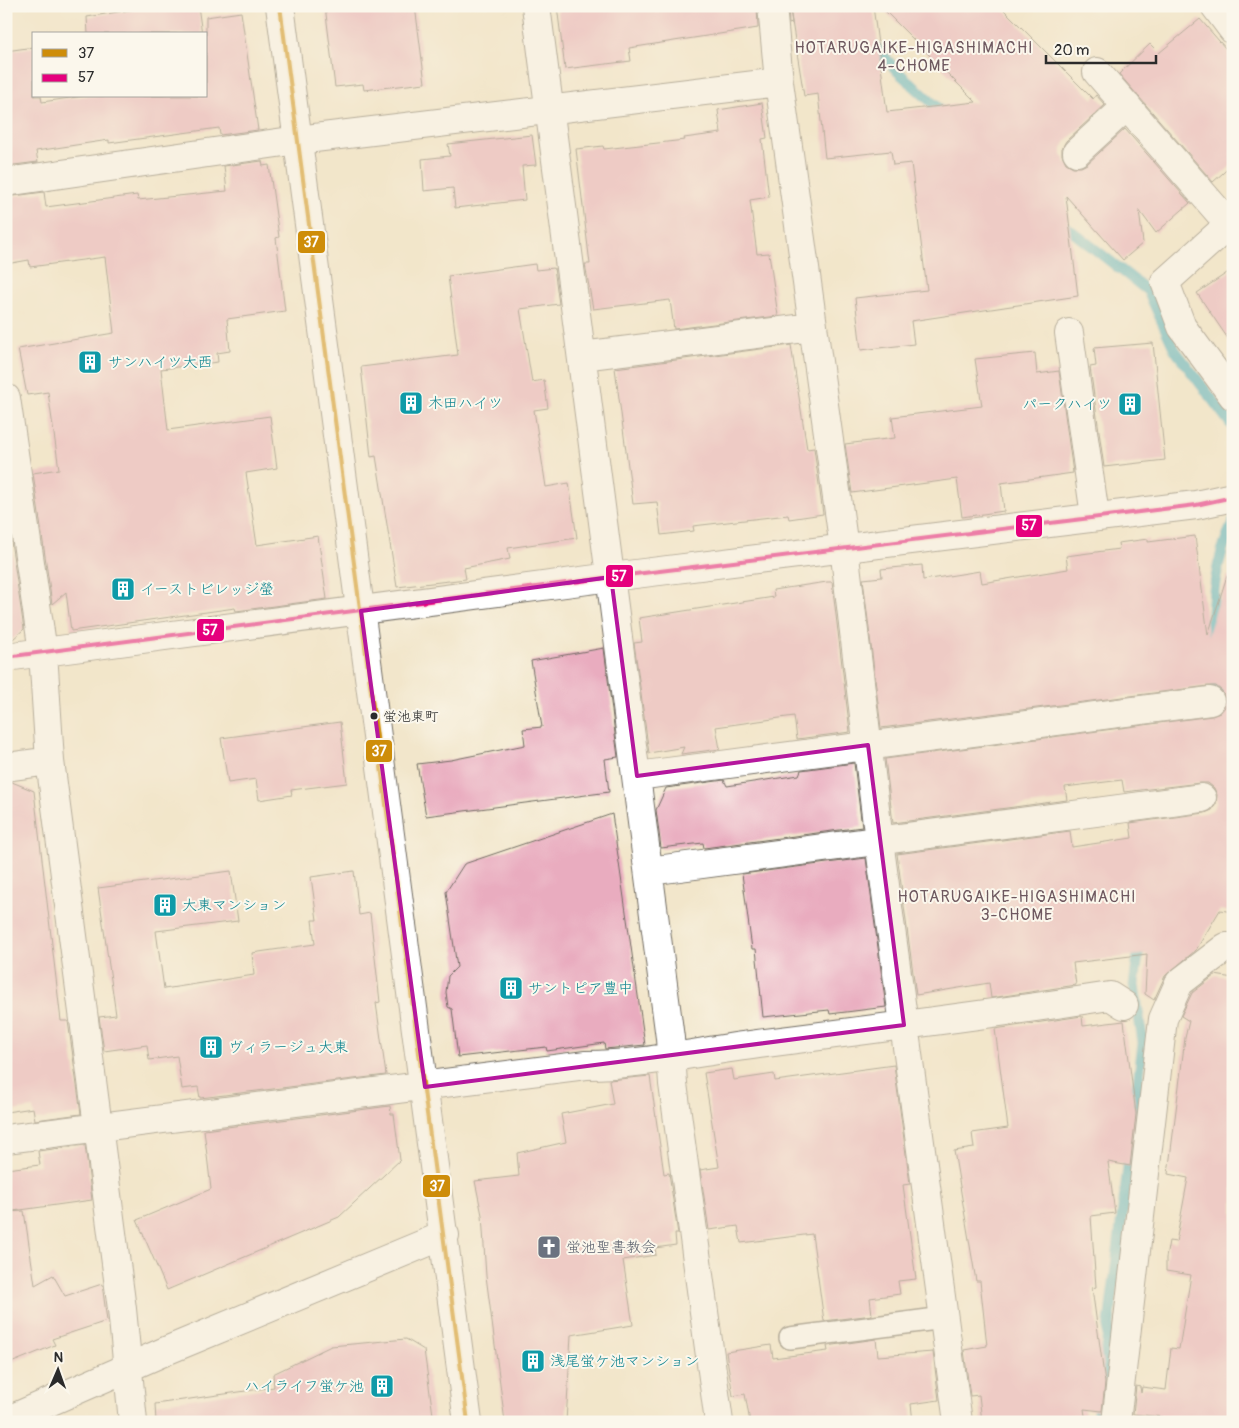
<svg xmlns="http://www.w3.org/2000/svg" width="1239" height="1428" font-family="Pangolin,'Klee One',sans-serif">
  <rect width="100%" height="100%" fill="#fbf7ec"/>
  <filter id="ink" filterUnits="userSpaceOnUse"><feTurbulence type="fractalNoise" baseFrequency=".02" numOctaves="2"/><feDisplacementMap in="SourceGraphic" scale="10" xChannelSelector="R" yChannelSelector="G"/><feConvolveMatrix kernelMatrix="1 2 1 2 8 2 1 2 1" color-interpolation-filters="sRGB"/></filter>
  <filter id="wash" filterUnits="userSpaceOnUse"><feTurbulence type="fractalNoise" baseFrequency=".0096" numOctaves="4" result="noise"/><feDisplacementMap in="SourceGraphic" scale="20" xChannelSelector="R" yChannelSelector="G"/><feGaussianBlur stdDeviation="1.12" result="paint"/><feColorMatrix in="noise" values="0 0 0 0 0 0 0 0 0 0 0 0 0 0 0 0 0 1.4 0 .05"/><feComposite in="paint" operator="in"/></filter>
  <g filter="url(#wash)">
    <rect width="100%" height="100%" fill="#f2e6cb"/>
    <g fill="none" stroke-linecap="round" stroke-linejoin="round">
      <path stroke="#41acc0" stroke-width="11" d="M870,40L897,71L947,116
        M1059,221L1148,291L1175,350L1233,427
        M1211,638C1212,597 1215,560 1233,523
        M1215,671L1221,727
        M1133,1123L1143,1043L1134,985L1140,941
        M1097,1422L1130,1151"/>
    </g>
    <g id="blocks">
      <path fill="#e9acbf" d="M155,6H198L202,34H88L87,17Z
        M325,6H415L425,83L364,90L363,84L335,87Z
        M557,6H757L758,28L629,48L631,61L565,69Z
        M788,6H873L887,112L976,102L880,6H1000L1093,99L1096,95L1105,105L1066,141L1062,148V155L1066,163L1073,167H1081L1087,164L1125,129L1190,203L1156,233L1139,210L1143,243L1123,260L1066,196L1078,296L911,321L914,344L861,350L855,298L927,290L911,163L893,165L891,151L825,158L818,94L804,96L790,9L792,23L789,24Z
        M241,12L258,130L220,135L219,128L109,143V140L36,151L38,162L6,166V51L34,47V96H41L42,102L84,96H206V17Z
        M1200,19L1233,57V164L1213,182L1119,74L1150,44L1159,53Z
        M762,103L767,138L762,139L769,197L750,200L757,254L769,253L778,316L674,329L670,300L593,309L585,264H590L576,149L603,146L604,149L685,140L684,138L721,133L718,110Z
        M532,135L536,165L522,166L525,200L455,208L453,188L424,191L422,159L450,156L448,144Z
        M262,161L263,166L269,165L279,237L276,238L285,311L227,319L230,351L217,353L218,362L161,369L168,430L270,416L277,468L246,473L257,545L318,536L327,599L236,611L235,608L71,631L66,592L52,604L33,473L59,469L48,392L27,395L18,349L114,333L105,257L30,267L29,260L6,264V197L44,192L46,207L137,195L138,200L227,191L224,166Z
        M535,264L536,270L554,268L559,304L520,309L532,382L544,380L548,408L534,410L546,487L569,483L577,538L508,548L510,559L464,568L466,579L397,587L376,456L371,457L361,367L458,355L448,276Z
        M1233,269V346L1197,293Z
        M1153,343L1165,460L1104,467L1090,367L1096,366L1094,348Z
        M791,345L807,449L814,448L823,514L789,519L788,515L693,526L694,531L661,535L657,502L633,504L615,368Z
        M1035,353L1037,374L1059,371L1073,473L1001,483L1004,511L962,517L957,479L852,493L845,444L895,438L892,417L982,406L975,359Z
        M6,508L24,629L12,640L6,641Z
        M1195,536L1208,635L1227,576L1233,577V912L1220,910L1196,950L1165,976L1154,1000L1145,994L1147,954L1073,963L1076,985L991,998L989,983L916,995L897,854L1070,831L1072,847L1132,838L1130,823L1205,813L1212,810L1216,804L1217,795L1214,788L1208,783H1200L1124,792L1122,780L1065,787L1067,800L893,823L885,759L1212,716L1220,713L1225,707V699L1222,691L1216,686H1208L881,728L863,579L882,577L881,569L922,565L923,580L980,571L982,583L1068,569L1066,556L1119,549L1118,543L1148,539V542Z
        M827,582H832L850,732L797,739L794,716L716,727L720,749L681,754L684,747L649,753L634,643L642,642L639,618L774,597L773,590Z
        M604,648L618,757L605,759L609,792L426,816L417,764L451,760L525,745L523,729L542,727L531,661Z
        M340,722L347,783L291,790L292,795L259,800L256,779L228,783L221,738Z
        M854,763L862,827L704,848L703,843L661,848L656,810L666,788L724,780L727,786L799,775L801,770Z
        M6,782H12L34,791L61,1021H68L81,1114L35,1120L33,1108L6,1112Z
        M612,814L645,1045L605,1049L604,1043L547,1051L546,1047L458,1057L452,1009L448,1007L446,992L448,976L457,967L446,892L464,864Z
        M866,858L886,1007L830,1014L829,1010L763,1017L756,949H752L742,874Z
        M231,871L238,921L156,931L164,989L254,975L252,953L315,944L312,920H317L311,877L354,871L359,915L370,913L380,1002L376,1003L386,1075L200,1098L198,1087L182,1089L177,1056L149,1060L147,1045L104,1051L99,1017L116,1015L98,888Z
        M1215,975L1233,978V1422H1162L1163,1417L1133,1414L1136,1386L1140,1387L1141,1393L1142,1387L1166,1390L1171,1348L1179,1349L1191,1275L1166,1271V1258L1169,1241L1176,1242L1188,1178L1168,1174L1185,1038L1189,1021L1181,1016L1192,993Z
        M1082,1016L1083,1026L1124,1021L1136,1114L1130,1166L1108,1162L1115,1213L1091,1216L1096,1287L1092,1288L1105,1383L1102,1411L1084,1409L1086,1422H982L979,1395L970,1396L964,1350L987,1346L980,1281H976L954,1151L974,1148L972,1133L1008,1128L995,1029Z
        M894,1065L910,1184L903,1185L916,1279L898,1281L900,1294L870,1298L872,1315L824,1321L812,1234L741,1243L738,1226L709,1230L700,1170L719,1167L704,1073L732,1069L734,1080L774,1074L775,1081Z
        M650,1076L664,1174L669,1173L678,1234H675L676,1245L655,1248L656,1255L623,1260L633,1325L571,1335L566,1422H505L486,1276L482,1215L475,1181L519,1176L517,1153L566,1142L561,1114L613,1104L609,1080Z
        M390,1106L391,1114H394L400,1160L339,1217L167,1290L137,1220L211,1189L204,1130Z
        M85,1145L92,1200L6,1212V1169L40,1165L38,1151Z
        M24,1211L35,1285L53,1275L65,1296L102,1284L107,1321L52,1339L55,1345L6,1365V1212Z
        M406,1339L424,1350L434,1422H156L155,1404L274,1387L273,1374L331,1346Z
        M876,1339L878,1356L933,1352L939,1400L911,1404L913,1422H750L745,1394L733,1396L726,1352L771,1345L773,1358L828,1351L827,1346Z"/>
    </g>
  </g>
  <g filter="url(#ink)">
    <use href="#blocks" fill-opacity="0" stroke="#716c63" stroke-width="1"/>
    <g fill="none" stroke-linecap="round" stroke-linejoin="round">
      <g stroke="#716c63" stroke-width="24">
        <path id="lane" d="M790,1338L944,1318"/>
      </g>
      <g stroke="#716c63" stroke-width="30">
        <path id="street" d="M536,6L670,1038L673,1084L719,1422
          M772,6L779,82L844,548L879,841L958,1422
          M1215,6L1233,30
          M1097,72L1229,224
          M1077,152L1127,106
          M6,182L298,140L779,82
          M1233,221L1165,282L1182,327L1233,396
          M1069,333L1095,516
          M582,356L813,327
          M6,398L43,652L50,761L122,1309L133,1422
          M6,657L611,577L1196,505L1233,497
          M6,767L50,761
          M637,776L1210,701
          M649,871L1202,798
          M6,1139L586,1065C644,1065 701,1051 758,1044C876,1029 993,1014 1110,996L1124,1005
          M1116,1422L1163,1019L1179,983L1226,947H1233"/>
      </g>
      <g stroke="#716c63" stroke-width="30">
        <path id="secondary" d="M6,1421L168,1350L445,1235"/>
      </g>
      <g stroke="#716c63" stroke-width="30">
        <path id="highway" d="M280,6L468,1422"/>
      </g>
      <use href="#lane" stroke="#fff" stroke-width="21"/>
      <use href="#street" stroke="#fff" stroke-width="28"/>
      <use href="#secondary" stroke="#fff" stroke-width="28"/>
      <use href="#highway" stroke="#fff" stroke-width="28"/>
      <g stroke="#fbf7ec" stroke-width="8">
        <path id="bus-1" d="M280,6L468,1422"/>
      </g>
      <g stroke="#fbf7ec" stroke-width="8">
        <path id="bus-2" d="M6,657L611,577L1196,505L1233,497"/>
      </g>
      <use href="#bus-1" stroke="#ce8d09" stroke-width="4"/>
      <use href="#bus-2" stroke="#e5007d" stroke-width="4"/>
    </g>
  </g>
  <path d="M0 0H1239V1428H0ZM611,577L637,776L868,745L904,1025L425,1087L361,611Z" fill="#f2e6cb" fill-opacity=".55" fill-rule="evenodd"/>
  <path fill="none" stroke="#b5179e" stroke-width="4" stroke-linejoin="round" d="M611,577L637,776L868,745L904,1025L425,1087L361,611Z"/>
  <defs>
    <g id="building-square" transform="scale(1.25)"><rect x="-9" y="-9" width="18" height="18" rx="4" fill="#0f9aa8" stroke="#fbf7ec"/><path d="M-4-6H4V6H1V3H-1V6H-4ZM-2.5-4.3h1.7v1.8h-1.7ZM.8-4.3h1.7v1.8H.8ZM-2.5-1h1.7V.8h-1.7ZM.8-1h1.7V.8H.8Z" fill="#fff"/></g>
    <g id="church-square" transform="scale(1.25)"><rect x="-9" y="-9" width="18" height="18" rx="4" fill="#6b7280" stroke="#fbf7ec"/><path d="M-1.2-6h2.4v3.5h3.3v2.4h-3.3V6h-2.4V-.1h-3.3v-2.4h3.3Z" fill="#fff"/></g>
  </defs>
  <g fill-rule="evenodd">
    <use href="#building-square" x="90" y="362"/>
    <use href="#building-square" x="411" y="403"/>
    <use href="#building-square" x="1130" y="404"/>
    <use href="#building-square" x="123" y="589"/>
    <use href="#building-square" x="165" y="905"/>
    <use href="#building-square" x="511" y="988"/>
    <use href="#building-square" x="211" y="1047"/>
    <use href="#church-square" x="549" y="1247"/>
    <use href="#building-square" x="533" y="1361"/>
    <use href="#building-square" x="382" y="1386"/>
  </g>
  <circle fill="#2b2b2b" stroke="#fbf7ec" stroke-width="2" cx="374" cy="716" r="4.5"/>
  <g text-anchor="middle" stroke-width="4" stroke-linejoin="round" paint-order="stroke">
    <g font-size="14" fill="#2b2b2b" stroke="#fbf7ec" text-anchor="start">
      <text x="383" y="721">蛍池東町</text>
    </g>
    <g font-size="15" fill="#0d838f" stroke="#fbf7ec" text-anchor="start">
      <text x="108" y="367">サンハイツ大西</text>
      <text x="428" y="408">木田ハイツ</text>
      <text x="1112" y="409" text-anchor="end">パークハイツ</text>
      <text x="140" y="594">イーストビレッジ螢</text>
      <text x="182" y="910">大東マンション</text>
      <text x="528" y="993">サントピア豊中</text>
      <text x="228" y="1052">ヴィラージュ大東</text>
      <text x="550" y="1366">浅尾蛍ケ池マンション</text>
      <text x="364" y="1391" text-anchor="end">ハイライフ蛍ケ池</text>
    </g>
    <g font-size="15" fill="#5b616d" stroke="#fbf7ec" text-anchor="start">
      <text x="566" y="1252">蛍池聖書教会</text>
    </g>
    <g font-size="16" letter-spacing="1" fill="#6e585f" stroke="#fbf7ec">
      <text x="914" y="53">HOTARUGAIKE-HIGASHIMACHI<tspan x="914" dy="18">4-CHOME</tspan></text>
      <text x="1017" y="902">HOTARUGAIKE-HIGASHIMACHI<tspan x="1017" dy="18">3-CHOME</tspan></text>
    </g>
  </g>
  <g stroke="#fbf7ec" stroke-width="2">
    <rect x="297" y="230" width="29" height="24" rx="5" fill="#ce8d09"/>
    <rect x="1015" y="514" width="28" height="24" rx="5" fill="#e5007d"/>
    <rect x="605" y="564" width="29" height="24" rx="5" fill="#e5007d"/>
    <rect x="196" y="618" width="29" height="24" rx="5" fill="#e5007d"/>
    <rect x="365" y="739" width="28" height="24" rx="5" fill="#ce8d09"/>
    <rect x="422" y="1174" width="29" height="24" rx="5" fill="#ce8d09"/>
  </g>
  <g font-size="14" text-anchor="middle" font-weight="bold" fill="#fff">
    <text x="311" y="247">37</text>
    <text x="1029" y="530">57</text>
    <text x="619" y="581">57</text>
    <text x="210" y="635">57</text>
    <text x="379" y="756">37</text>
    <text x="437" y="1191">37</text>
  </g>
  <rect width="1239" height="1428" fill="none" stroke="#fbf7ec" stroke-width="25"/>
  <rect x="32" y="32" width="175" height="65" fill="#fbf7ec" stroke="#a8a59f"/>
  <rect x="42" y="49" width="25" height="8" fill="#ce8d09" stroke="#a8a59f"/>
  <text x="78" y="58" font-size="15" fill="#2b2b2b">37</text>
  <rect x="42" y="74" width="25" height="8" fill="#e5007d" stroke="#a8a59f"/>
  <text x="78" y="82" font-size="15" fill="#2b2b2b">57</text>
  <g transform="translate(58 1370) rotate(2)" stroke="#fbf7ec" stroke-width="4" paint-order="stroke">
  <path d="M0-4L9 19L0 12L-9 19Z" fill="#2b2b2b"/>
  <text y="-8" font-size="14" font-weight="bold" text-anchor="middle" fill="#2b2b2b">N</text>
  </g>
  <path d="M1046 55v8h110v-8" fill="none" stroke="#2b2b2b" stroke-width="2.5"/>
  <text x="1054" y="55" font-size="15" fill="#2b2b2b" stroke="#fbf7ec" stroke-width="4" paint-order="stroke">20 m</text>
</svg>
